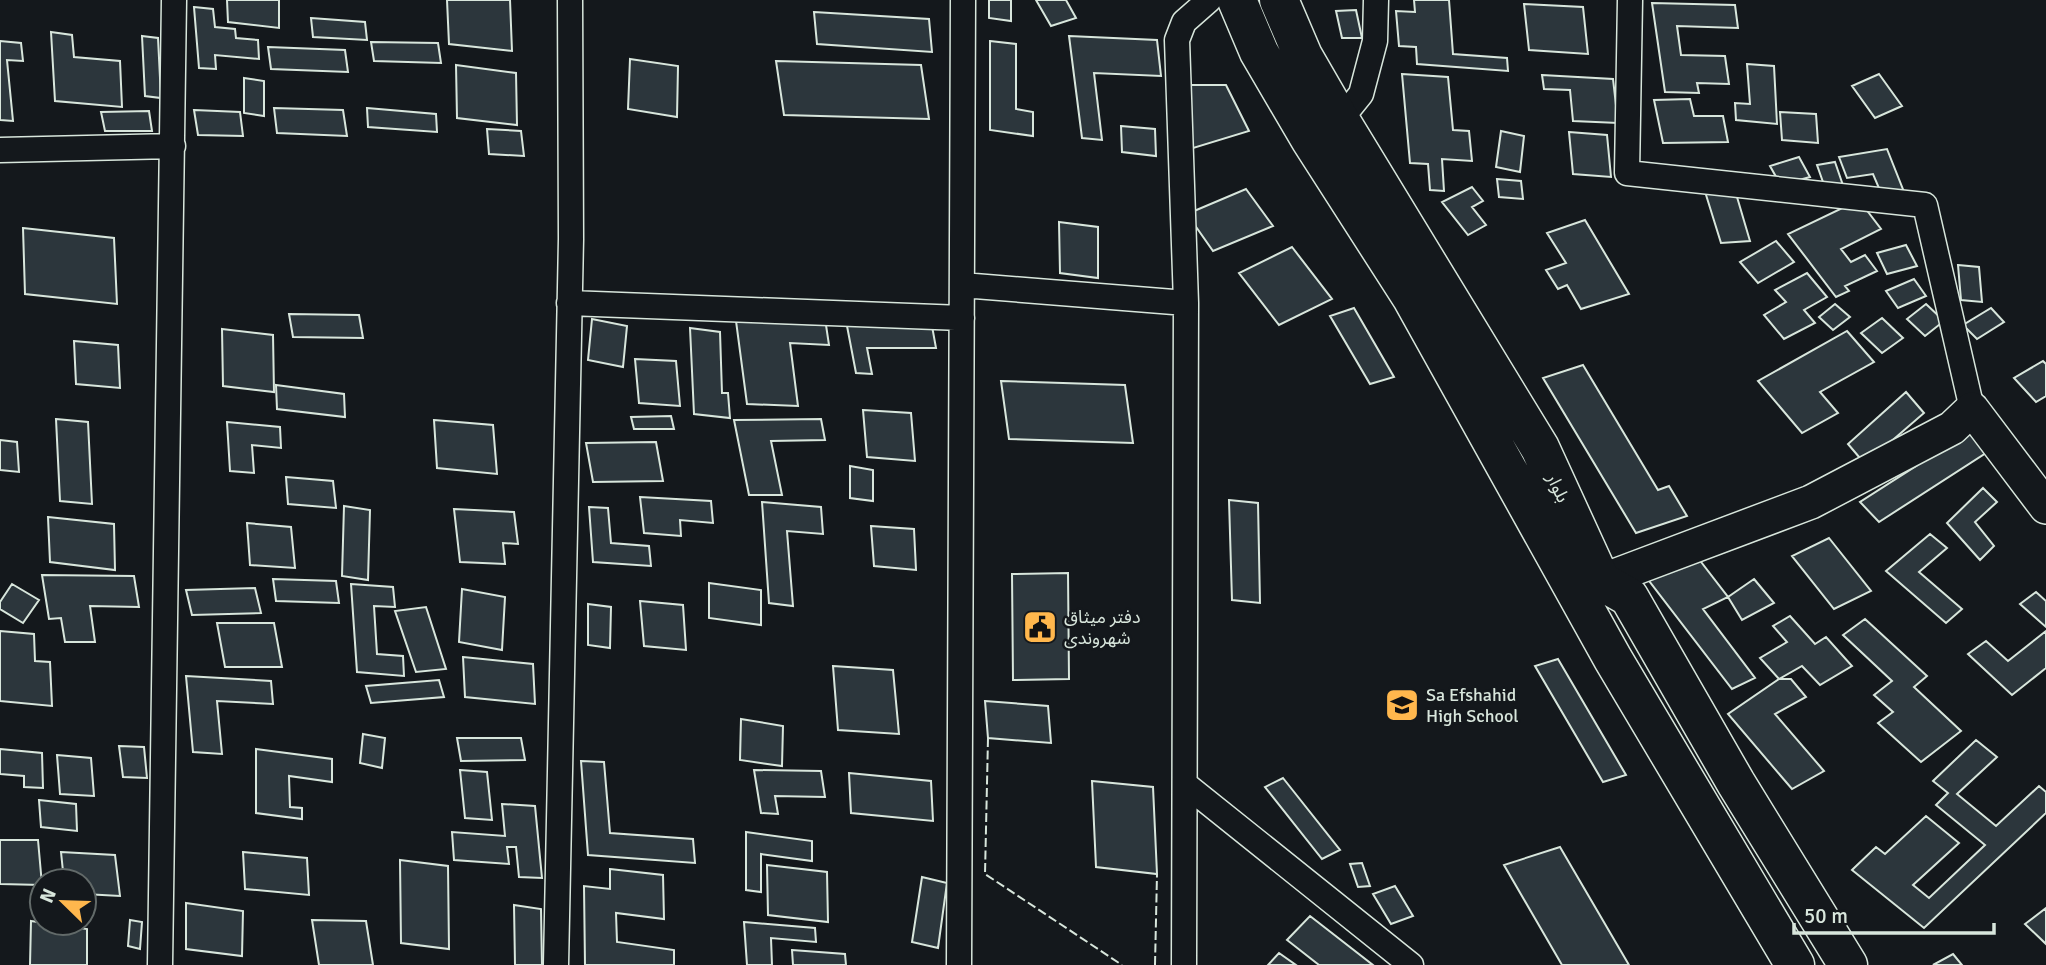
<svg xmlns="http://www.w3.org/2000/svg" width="2046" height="965" font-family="Signika,'Noto Sans Arabic',sans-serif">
  <rect width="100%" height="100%" fill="#14181c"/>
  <path fill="#2c363c" stroke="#d8e6dc" stroke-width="2" d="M227,0H279V28L228,22Z
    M447,0H510L512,51L449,44Z
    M989,0H1011V21L989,18Z
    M1036,0H1066L1076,18L1051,26Z
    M1414,0H1449L1453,54L1507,58L1508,71L1417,64L1416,47L1399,46L1396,11L1415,12Z
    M1652,3L1735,5L1738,28L1677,26L1681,55L1725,56L1729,84L1697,83L1699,93L1665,92Z
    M1524,4L1583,7L1588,54L1529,50Z
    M194,7L213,9L215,27L235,29L236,38L258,40L259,59L215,55L216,69L199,68Z
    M1356,10L1362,38H1342L1336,11Z
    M814,12L929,19L932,52L817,44Z
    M311,18L365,22L367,40L313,37Z
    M51,32L72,35L74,57L120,61L122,107L55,101Z
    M142,36L158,38L161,98L145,96Z
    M1069,36L1157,40L1161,76L1094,73L1102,140L1082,138Z
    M0,41L21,43L23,61L7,60L13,121L0,120Z
    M990,41L1016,44V109L1033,112V136L990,130Z
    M371,42L438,43L441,63L374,61Z
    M268,47L345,50L348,72L271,69Z
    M630,59L678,66L677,117L628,109Z
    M776,61L921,65L929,119L784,115Z
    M1747,64L1774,66L1777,124L1736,120L1735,103L1750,104Z
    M456,65L516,73L517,125L457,118Z
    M1402,74L1448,77L1453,130L1469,131L1472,161L1442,159L1444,191L1430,190L1428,164L1410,163Z
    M1879,74L1902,106L1875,118L1852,86Z
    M1542,75L1613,79L1618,123L1573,121L1570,90L1544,89Z
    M244,78L264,81V116L244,113Z
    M1190,85H1226L1249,131L1190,149Z
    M1690,99L1694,116H1723L1728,142L1663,143L1654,100Z
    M274,108L343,110L347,136L277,133Z
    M367,108L436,114L437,132L368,127Z
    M194,110L240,112L243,136L198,135Z
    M149,111L152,131H105L101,112Z
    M1780,112L1816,114L1818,143L1782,140Z
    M1121,126L1155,129L1156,156L1122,152Z
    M487,129L521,131L524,156L489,154Z
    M1501,131L1524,136L1520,172L1496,167Z
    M1569,132L1607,135L1611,177L1573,174Z
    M1887,149L1906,197L1884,200L1873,174L1847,178L1839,157Z
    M1799,157L1810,177L1795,181L1789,200L1770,166Z
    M1835,162L1847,197L1829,199L1817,165Z
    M1497,179L1521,181L1523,199L1499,197Z
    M1732,180L1750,241L1721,243L1702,182Z
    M1472,187L1483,201L1472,207L1486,225L1468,235L1442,202Z
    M1246,189L1273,226L1213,251L1187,214Z
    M1859,200L1881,229L1841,249L1851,262L1865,255L1877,271L1845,286L1849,291L1836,297L1788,234Z
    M1585,220L1629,294L1581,309L1567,285L1558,289L1546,270L1566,263L1547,233Z
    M1059,222L1098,227V278L1060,273Z
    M23,228L114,238L117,304L25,294Z
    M1776,241L1794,262L1758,283L1740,262Z
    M1906,245L1917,266L1887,274L1877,253Z
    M1292,247L1332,299L1279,325L1239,273Z
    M1958,265L1979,267L1982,302L1961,300Z
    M1807,273L1827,297L1804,310L1815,323L1784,339L1764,315L1786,302L1775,290Z
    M1914,279L1926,296L1898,308L1886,291Z
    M1835,304L1850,317L1833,330L1819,317Z
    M1926,304L1944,321L1925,336L1907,319Z
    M1354,308L1394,377L1370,384L1330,316Z
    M1991,308L2004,322L1977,339L1963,325Z
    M289,314L359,315L363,338L293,337Z
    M1882,318L1903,338L1882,353L1861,333Z
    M592,319L627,326L623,367L588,360Z
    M736,321L826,325L829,345L790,343L798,406L747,404Z
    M847,326H932L936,348H867L872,374L856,373Z
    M690,328L720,332L722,393H728L730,418L694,414Z
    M222,329L273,335L274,392L223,386Z
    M1847,331L1874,362L1820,392L1838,413L1802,433L1758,381Z
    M74,341L118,345L120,388L76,384Z
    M635,359L676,361L680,406L639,403Z
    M2043,361L2046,364V396L2036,402L2014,378Z
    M1583,365L1658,490L1669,486L1687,516L1636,533L1543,378Z
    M1001,381L1125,385L1133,443L1009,439Z
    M276,385L344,394L345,417L277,409Z
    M1906,392L1924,413L1865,464L1848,444Z
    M863,410L911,413L915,461L867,457Z
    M671,416L674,429H634L631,417Z
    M1957,417L1989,451L1879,522L1860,502L1916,466L1902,452Z
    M56,419L88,422L92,504L60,501Z
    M821,419L825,440L771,441L782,495H749L734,420Z
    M434,420L493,425L497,474L437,468Z
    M227,422L280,427L281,448L252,445L254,473L230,471Z
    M0,440L17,442L19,472L0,470Z
    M656,442L663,481L593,482L586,443Z
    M850,466L873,470V501L850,498Z
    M286,477L333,481L336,508L288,504Z
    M1983,488L1997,502L1975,522L1994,546L1980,560L1947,523Z
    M640,497L711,501L713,523L680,520L681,536L644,533Z
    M1229,500L1258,503L1260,603L1232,600Z
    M762,502L821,507L823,534L787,531L793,606L769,603Z
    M344,506L370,510L368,580L342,576Z
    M589,507L608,508L611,543L649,546L651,566L593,562Z
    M454,509L514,512L518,544L503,543L505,564L460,562Z
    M48,517L114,524L115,570L50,562Z
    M247,523L291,527L295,568L250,565Z
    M871,526L914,529L916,570L874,566Z
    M1930,534L1947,548L1919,572L1962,609L1946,623L1886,571Z
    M1829,538L1871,591L1834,609L1792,556Z
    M1688,545L1728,597L1703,609L1755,678L1732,689L1640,569Z
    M1068,573L1069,679L1013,680L1012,574Z
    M42,575L134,576L139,607L90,606L95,642H65L61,618L49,619Z
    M273,579L336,581L339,603L276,601Z
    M1754,579L1774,603L1742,620L1728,597Z
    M709,583L761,590V625L709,618Z
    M12,584L39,600L23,623L0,609V602Z
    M351,584L393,587L395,607L374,606L377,654L403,656L404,676L357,672Z
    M255,588L261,613L192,615L186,590Z
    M462,589L505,597L502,650L459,642Z
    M2036,592L2046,601V627L2020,604Z
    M640,601L683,605L686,650L644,646Z
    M588,604L611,607L610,648L588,645Z
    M426,607L446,669L416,672L395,611Z
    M1790,616L1815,644L1826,637L1852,666L1820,685L1802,666L1779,679L1760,658L1787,642L1773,626Z
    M1865,619L1927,676L1914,687L1961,731L1921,762L1878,723L1893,712L1874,695L1892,681L1843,635Z
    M217,623H274L282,667H225Z
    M0,631L34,634L35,661L50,662L52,706L0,701Z
    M2046,631V668L2012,695L1968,654L1986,641L2008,661Z
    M463,657L533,664L535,704L465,697Z
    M1558,659L1626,775L1603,782L1535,666Z
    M833,666L893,670L899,734L838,730Z
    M186,676L271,681L273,704L217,701L222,754L193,752Z
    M1779,679H1791L1806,697L1775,714L1824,771L1792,789L1728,714Z
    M439,680L444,697L371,703L366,686Z
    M985,701L1048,706L1051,743L988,738Z
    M741,719L783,726L782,766L740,760Z
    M363,734L385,738L382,768L360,763Z
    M457,738H521L525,760L461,761Z
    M1976,740L1997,757L1957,794L1996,826L2039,786L2046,792V813L1924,928L1852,870L1876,847L1885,854L1926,816L1959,843L1913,885L1929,898L1985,845L1936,805L1948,793L1933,781Z
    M119,746L144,747L147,778L123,777Z
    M0,749L42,753L43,788L24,787V776L0,774Z
    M256,749L332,759V782L289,776L290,807L302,808V819L256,813Z
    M57,755L91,758L94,796L60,794Z
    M581,761L604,762L610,833L693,839L695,863L588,855Z
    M460,770L487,772L492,820L465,818Z
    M754,770L821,771L825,797L775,796L778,814L761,813Z
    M849,773L931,781L933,821L851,813Z
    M1283,778L1340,850L1322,859L1265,787Z
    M1092,781L1153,787L1157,874L1096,867Z
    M39,800L76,804L77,831L41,827Z
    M502,804L535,806L542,878L519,877L516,847H507L509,864L454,860L452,832L505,836Z
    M746,832L812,841V861L761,854V892L746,890Z
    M0,840H38L42,885L0,884Z
    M1560,847L1629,965H1562L1504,865Z
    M61,852L115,855L120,896L84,894V881H64Z
    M243,852L307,858L309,895L245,889Z
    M400,860L448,866L449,949L401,943Z
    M1362,863L1370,886L1358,887L1350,864Z
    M767,865L827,872L828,922L768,915Z
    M610,869L663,875L664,919L616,913L617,942L674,950V965H585L584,886L610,889Z
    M922,877L947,883L938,948L912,942Z
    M1395,886L1413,916L1391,924L1373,894Z
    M186,903L243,911L242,956L186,949Z
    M514,905L541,909L542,965H515Z
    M2046,908V944L2025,924Z
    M1310,916L1373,965H1319L1287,940Z
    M130,920L142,922L140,949L128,946Z
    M312,920L366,921L373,965H319Z
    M31,921L87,929V965H30Z
    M744,922L815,928L816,942L771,938L772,965H747Z
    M792,950L845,954L846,965H793Z
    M1279,953L1296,965H1268Z
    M1953,954L1962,965H1933Z"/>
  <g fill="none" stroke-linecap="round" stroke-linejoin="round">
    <g stroke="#d8e6dc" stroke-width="27">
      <path id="street" d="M1630,0L1627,173L1925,205L1972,409
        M1340,120L1361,94L1375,41L1376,0
        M0,150L173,146
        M962,285L1186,303
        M569,303L962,318
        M1185,784L1411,965
        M160,965L174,0
        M556,965L571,239L570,0
        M959,965L963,0
        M1184,965L1186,303L1177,40L1184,22L1209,0"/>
    </g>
    <g stroke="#d8e6dc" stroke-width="36">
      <path id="secondary" d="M1601,581L1811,502L1952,428L1972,409L2046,507"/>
    </g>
    <g stroke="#d8e6dc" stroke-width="41">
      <path id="primary" d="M1237,0L1259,52L1310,139L1412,298L1613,659L1795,965
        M1279,0L1303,56L1340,120L1540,448L1601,581L1629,597L1736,783L1848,965"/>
    </g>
    <use href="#street" stroke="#14181c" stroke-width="24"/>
    <use href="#secondary" stroke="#14181c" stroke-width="33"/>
    <use href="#primary" stroke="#14181c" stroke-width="38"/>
    <path stroke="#d8e6dc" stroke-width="2" stroke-dasharray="9 3.5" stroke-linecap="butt" d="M988,738L985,874L1122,965
      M1155,965L1157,874"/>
  </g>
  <defs>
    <g id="civic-square" transform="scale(1.75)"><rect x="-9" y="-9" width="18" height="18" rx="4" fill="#ffb74d" stroke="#14181c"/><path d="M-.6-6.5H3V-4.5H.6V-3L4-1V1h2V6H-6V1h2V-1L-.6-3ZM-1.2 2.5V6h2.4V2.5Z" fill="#111"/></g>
    <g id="school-square" transform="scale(1.75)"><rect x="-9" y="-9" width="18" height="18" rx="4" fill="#ffb74d" stroke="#14181c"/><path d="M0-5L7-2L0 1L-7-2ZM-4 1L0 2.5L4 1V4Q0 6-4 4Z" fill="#111"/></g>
  </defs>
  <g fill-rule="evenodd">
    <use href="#civic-square" x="1040" y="627"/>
    <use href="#school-square" x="1402" y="705"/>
  </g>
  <g text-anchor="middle" stroke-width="5" stroke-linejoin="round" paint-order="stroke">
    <g font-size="18" fill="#d8e6dc" stroke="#14181c">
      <text transform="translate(1558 488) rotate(65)" y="6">بلوار</text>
    </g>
    <g font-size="18" fill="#d8e6dc" stroke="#14181c" text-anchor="start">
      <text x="1064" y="623">دفتر میثاق<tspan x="1064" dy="21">شهروندی</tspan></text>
      <text x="1426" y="701">Sa Efshahid<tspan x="1426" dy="21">High School</tspan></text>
    </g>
  </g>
  <g transform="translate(63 902) rotate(293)"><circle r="33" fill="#14181c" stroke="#626a69" stroke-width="2"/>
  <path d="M0-5L12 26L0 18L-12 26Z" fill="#ffb74d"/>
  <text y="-10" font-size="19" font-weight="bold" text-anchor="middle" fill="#d8e6dc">N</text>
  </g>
  <path d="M1794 923v10h200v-10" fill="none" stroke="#d8e6dc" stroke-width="3.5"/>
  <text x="1804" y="923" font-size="21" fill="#d8e6dc" stroke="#14181c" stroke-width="5" paint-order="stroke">50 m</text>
</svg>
